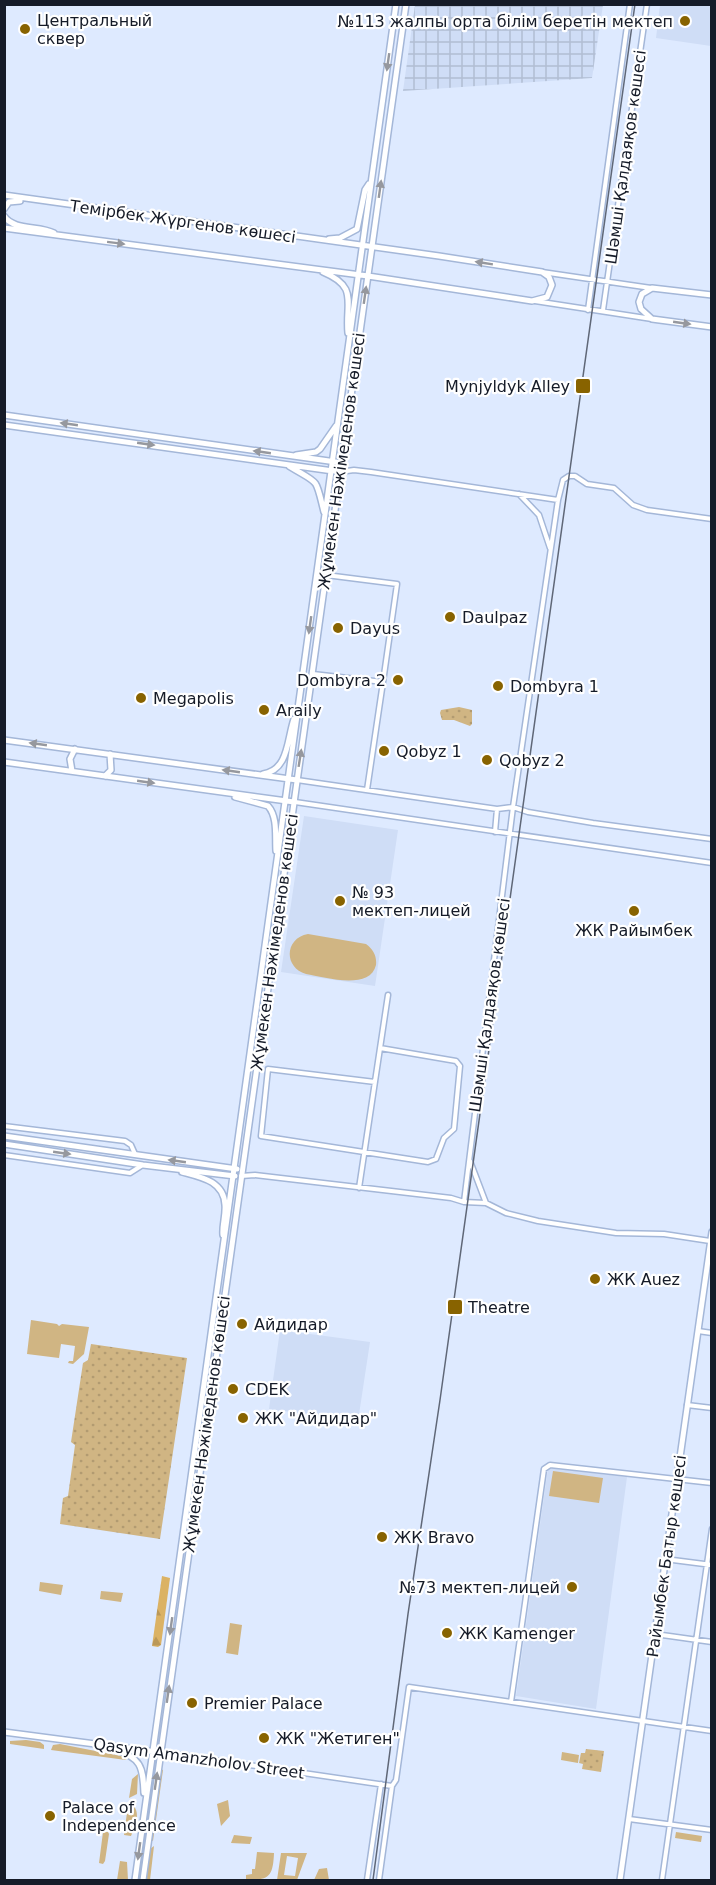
<svg xmlns="http://www.w3.org/2000/svg" width="716" height="1885" font-family="'DejaVu Sans',sans-serif">
  <defs>
    <pattern id="industrial-grid" width="8" height="8" patternUnits="userSpaceOnUse" patternTransform="scale(1.5)"><rect width="8" height="8" fill="#cfddf6"/><path d="M0 4h8M4 0v8" fill="none" stroke="#b1bdd3"/></pattern>
    <pattern id="forest-firs" width="22" height="20" patternUnits="userSpaceOnUse" patternTransform="scale(1.5)"><rect width="22" height="20" fill="#dbb264"/><path d="M5 1l3.5 6h-7zM16 11l3.5 6h-7z" fill="#bb9857"/></pattern>
    <pattern id="park-dots" width="8" height="8" patternUnits="userSpaceOnUse" patternTransform="scale(1.5)"><rect width="8" height="8" fill="#d0b583"/><path d="M2 2h.1M6 6h.1" fill="none" stroke="#b29b71" stroke-width="1.8" stroke-linecap="round"/></pattern>
  </defs>
  <rect width="100%" height="100%" fill="#deeaff"/>
  <path fill="#cfddf6" d="M660,5H711V46L656,38Z
    M304,816L398,830L375,986L281,972Z
    M280,1330L370,1342L358,1421L269,1409Z
    M548,1468L627,1477L596,1709L516,1696Z"/>
  <path fill="url(#industrial-grid)" d="M415,5H603L592,78L403,91Z"/>
  <path fill="#d0b583" fill-rule="evenodd" d="M308,934L366,944C373,949 377,956 376,965C370,991 324,977 306,974C283,967 285,938 308,934Z
    M31,1320L57,1324L59,1326L62,1324L89,1327L84,1354L73,1364L68,1363L69,1361H73L75,1346L61,1344L59,1358L27,1354Z
    M553,1471L603,1478L599,1503L549,1496Z
    M40,1582L63,1585L61,1595L39,1591Z
    M101,1591L123,1593L121,1602L100,1599Z
    M230,1623L242,1625L238,1655L226,1653Z
    M26,1740L40,1742L44,1745V1749L10,1744V1741Z
    M60,1744L121,1756L127,1758L126,1760L51,1750L53,1745Z
    M562,1752L579,1755L578,1763L561,1760Z
    M160,1769L163,1770L153,1841L151,1840Z
    M138,1774L137,1794L129,1798L132,1779Z
    M228,1800L230,1816L221,1826L217,1804Z
    M128,1805H133C141,1814 135,1826 131,1836L124,1835Z
    M103,1832H108L109,1834L105,1861L103,1864L99,1863Z
    M676,1832L702,1836L701,1842L675,1838Z
    M234,1835L252,1837L250,1844L231,1843Z
    M154,1846L150,1880H145L150,1849Z
    M257,1852L274,1853C273,1877 269,1880 246,1880V1875L252,1874V1869H255Z
    M281,1853H307L297,1880H277ZM287,1856L298,1858L295,1876L284,1875Z
    M120,1861L127,1862L128,1880H117Z
    M327,1868L329,1880H314L319,1869Z"/>
  <path fill="url(#forest-firs)" d="M162,1576L170,1578L161,1645L158,1647L152,1646Z"/>
  <path fill="url(#park-dots)" d="M459,707L472,710V724L470,726L454,720H442L440,713L441,710Z
    M91,1344L187,1358L160,1539L60,1524L63,1498L68,1496L75,1445L71,1442L83,1363L88,1360Z
    M586,1749L604,1751L601,1772L582,1769L583,1764L579,1763L581,1753H585Z"/>
  <g fill="none" stroke-linecap="round" stroke-linejoin="round">
    <g stroke="#a4b7d8" stroke-width="7">
      <path id="street" d="M542,272L651,288
        M535,301L652,319
        M588,310L630,4
        M603,310L647,4
        M340,472L354,470L371,472L558,500
        M519,494L539,515L550,548
        M326,575L397,584L383,682
        M313,674L383,682L367,790
        M297,780L497,809L495,832
        M295,802L712,863
        M497,809L513,807L558,500L563,480L569,476H575L587,484L614,488L633,505L647,510L712,519
        M375,1082L268,1069L261,1136L428,1162L436,1159L444,1138L454,1129L460,1066L456,1061L380,1048
        M4,1126L125,1141L131,1145L135,1154
        M4,1155L130,1173L141,1166
        M470,1161L486,1203
        M241,1176L255,1175L451,1198L464,1202L486,1203L506,1213L538,1221L616,1233L664,1234L710,1241
        M359,1188L388,995
        M464,1202L513,807L528,812L593,823L712,839
        M698,1331L712,1333
        M687,1405L712,1408
        M665,1559L712,1565
        M655,1634L712,1642
        M511,1702L544,1469L550,1465L712,1483
        M160,1752L392,1786
        M629,1819L712,1830
        M367,1880L381,1784
        M379,1880L392,1786L396,1780L409,1687L712,1731
        M662,1880L712,1529"/>
    </g>
    <g stroke="#a4b7d8" stroke-width="8">
      <path id="secondary" d="M4,195L439,256L542,272L549,277L552,285L547,297L532,301L368,276L4,228
        M4,209L9,202L20,201
        M4,216C14,231 39,225 54,233
        M329,239L340,238L357,229L365,190L369,184
        M323,272C359,287 345,302 348,333
        M712,295L652,288L642,294L639,302L641,309L652,319L712,327
        M4,415L336,462
        M4,425L333,471
        M296,455L316,452L320,449L336,426
        M289,466C320,485 315,476 324,512
        M4,740L297,780
        M4,762L294,802
        M72,771L70,759L75,749
        M263,774C289,770 287,739 294,719
        M105,776L111,770L110,754
        M235,797L268,806C278,817 275,837 276,851
        M4,1136L237,1169
        M4,1144L143,1165L235,1176
        M182,1172C201,1177 224,1181 225,1205C226,1215 222,1225 223,1235
        M4,1732L156,1752
        M114,1749C141,1758 143,1766 144,1793
        M135,1880L396,4
        M143,1880L406,4
        M620,1880L712,1232"/>
    </g>
    <use href="#street" stroke="#fff" stroke-width="4"/>
    <use href="#secondary" stroke="#fff" stroke-width="5"/>
    <path stroke="#5f6777" stroke-width="1.5" d="M373,1880L408,1614L440,1400L635,4"/>
  </g>
  <defs><path id="oneway-solid" d="M-6-.8H1V-3.2L6.5 0L1 3.2V.8H-6Z" transform="scale(1.5)"/></defs>
  <g fill="#96989e">
    <use href="#oneway-solid" transform="translate(388 62) rotate(98)"/>
    <use href="#oneway-solid" transform="translate(380 189) rotate(-82)"/>
    <use href="#oneway-solid" transform="translate(116 243) rotate(7)"/>
    <use href="#oneway-solid" transform="translate(484 263) rotate(-171)"/>
    <use href="#oneway-solid" transform="translate(365 295) rotate(-82)"/>
    <use href="#oneway-solid" transform="translate(682 323) rotate(8)"/>
    <use href="#oneway-solid" transform="translate(69 424) rotate(-172)"/>
    <use href="#oneway-solid" transform="translate(146 444) rotate(8)"/>
    <use href="#oneway-solid" transform="translate(262 452) rotate(-172)"/>
    <use href="#oneway-solid" transform="translate(310 625) rotate(98)"/>
    <use href="#oneway-solid" transform="translate(38 744) rotate(-172)"/>
    <use href="#oneway-solid" transform="translate(300 758) rotate(-81)"/>
    <use href="#oneway-solid" transform="translate(231 771) rotate(-172)"/>
    <use href="#oneway-solid" transform="translate(146 782) rotate(8)"/>
    <use href="#oneway-solid" transform="translate(62 1153) rotate(8)"/>
    <use href="#oneway-solid" transform="translate(177 1161) rotate(-172)"/>
    <use href="#oneway-solid" transform="translate(171 1626) rotate(98)"/>
    <use href="#oneway-solid" transform="translate(168 1694) rotate(-82)"/>
    <use href="#oneway-solid" transform="translate(156 1781) rotate(-82)"/>
    <use href="#oneway-solid" transform="translate(139 1851) rotate(98)"/>
  </g>
  <g fill="#886300" stroke="#fff" stroke-width="2">
    <circle cx="685" cy="21" r="6"/>
    <circle cx="25" cy="29" r="6"/>
    <rect x="575" y="378" width="16" height="16" rx="3"/>
    <circle cx="450" cy="617" r="6"/>
    <circle cx="338" cy="628" r="6"/>
    <circle cx="398" cy="680" r="6"/>
    <circle cx="498" cy="686" r="6"/>
    <circle cx="141" cy="698" r="6"/>
    <circle cx="264" cy="710" r="6"/>
    <circle cx="384" cy="751" r="6"/>
    <circle cx="487" cy="760" r="6"/>
    <circle cx="340" cy="901" r="6"/>
    <circle cx="634" cy="911" r="6"/>
    <circle cx="595" cy="1279" r="6"/>
    <rect x="447" y="1299" width="16" height="16" rx="3"/>
    <circle cx="242" cy="1324" r="6"/>
    <circle cx="233" cy="1389" r="6"/>
    <circle cx="243" cy="1418" r="6"/>
    <circle cx="382" cy="1537" r="6"/>
    <circle cx="572" cy="1587" r="6"/>
    <circle cx="447" cy="1633" r="6"/>
    <circle cx="192" cy="1703" r="6"/>
    <circle cx="264" cy="1738" r="6"/>
    <circle cx="50" cy="1816" r="6"/>
  </g>
  <g text-anchor="middle" stroke-width="4.5" stroke-linejoin="round" paint-order="stroke">
    <g font-size="16" fill="#151b28" stroke="#fff" text-anchor="start">
      <text x="37" y="26">Центральный<tspan x="37" dy="18">сквер</tspan></text>
      <text x="673" y="27" text-anchor="end">№113 жалпы орта білім беретін мектеп</text>
      <text x="570" y="392" text-anchor="end">Mynjyldyk Alley</text>
      <text x="462" y="623">Daulpaz</text>
      <text x="350" y="634">Dayus</text>
      <text x="386" y="686" text-anchor="end">Dombyra 2</text>
      <text x="510" y="692">Dombyra 1</text>
      <text x="153" y="704">Megapolis</text>
      <text x="276" y="716">Araily</text>
      <text x="396" y="757">Qobyz 1</text>
      <text x="499" y="766">Qobyz 2</text>
      <text x="352" y="898">№ 93<tspan x="352" dy="18">мектеп-лицей</tspan></text>
      <text x="634" y="936" text-anchor="middle">ЖК Райымбек</text>
      <text x="607" y="1285">ЖК Auez</text>
      <text x="468" y="1313">Theatre</text>
      <text x="254" y="1330">Айдидар</text>
      <text x="245" y="1395">CDEK</text>
      <text x="255" y="1424">ЖК "Айдидар"</text>
      <text x="394" y="1543">ЖК Bravo</text>
      <text x="560" y="1593" text-anchor="end">№73 мектеп-лицей</text>
      <text x="459" y="1639">ЖК Kamenger</text>
      <text x="204" y="1709">Premier Palace</text>
      <text x="276" y="1744">ЖК "Жетиген"</text>
      <text x="62" y="1813">Palace of<tspan x="62" dy="18">Independence</tspan></text>
    </g>
    <g font-size="16" fill="#151b28" stroke="#fff">
      <text transform="translate(625 157) rotate(-82)" y="6">Шәмші Қалдаяқов көшесі</text>
      <text transform="translate(183 221) rotate(8)" y="6">Темірбек Жүргенов көшесі</text>
      <text transform="translate(341 461) rotate(-82)" y="6">Жұмекен Нәжімеденов көшесі</text>
      <text transform="translate(274 942) rotate(-82)" y="6">Жұмекен Нәжімеденов көшесі</text>
      <text transform="translate(489 1005) rotate(-82)" y="6">Шәмші Қалдаяқов көшесі</text>
      <text transform="translate(206 1424) rotate(-82)" y="6">Жұмекен Нәжімеденов көшесі</text>
      <text transform="translate(666 1556) rotate(-82)" y="6">Райымбек Батыр көшесі</text>
      <text transform="translate(199 1758) rotate(8)" y="6">Qasym Amanzholov Street</text>
    </g>
  </g>
  <rect width="716" height="1885" fill="none" stroke="#151b28" stroke-width="12"/>
</svg>
